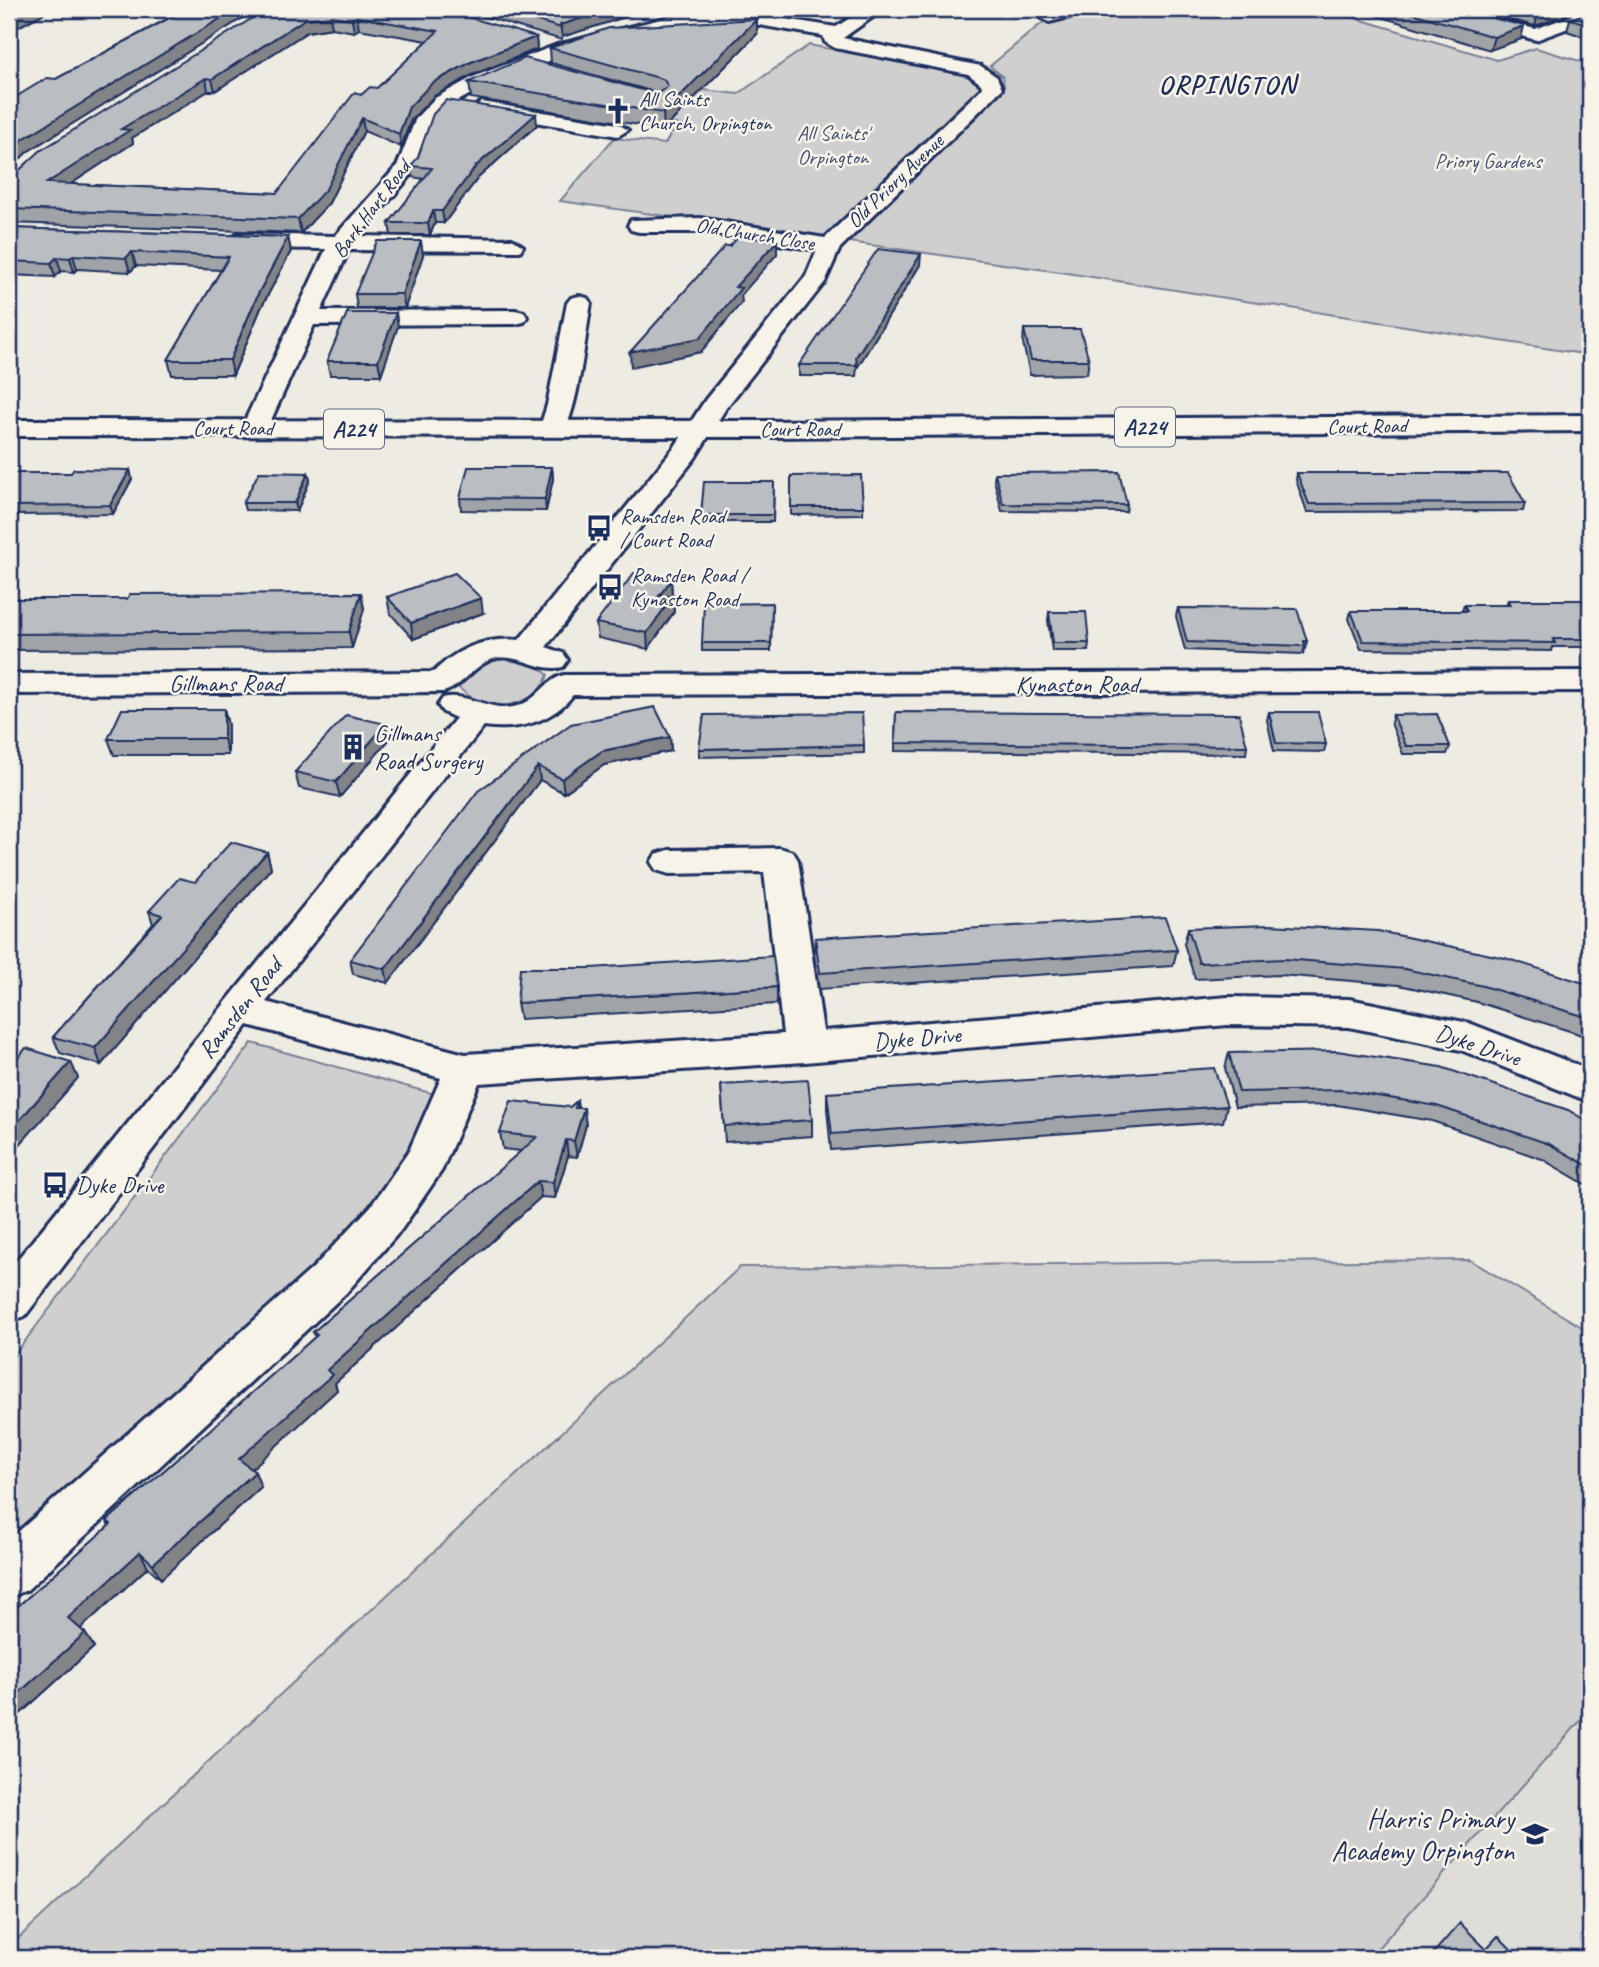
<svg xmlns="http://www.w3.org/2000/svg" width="1599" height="1967" font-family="Caveat,sans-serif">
  <rect width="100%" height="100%" fill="#eeebe2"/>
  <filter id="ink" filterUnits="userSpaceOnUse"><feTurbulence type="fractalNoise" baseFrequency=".0143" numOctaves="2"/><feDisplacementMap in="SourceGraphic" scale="14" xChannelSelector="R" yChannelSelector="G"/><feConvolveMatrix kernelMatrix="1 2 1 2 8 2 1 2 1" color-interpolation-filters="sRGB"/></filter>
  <g filter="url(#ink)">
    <path fill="#deddd8" d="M1590,1710V1958H1369Z"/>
    <path fill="#cfcfcf" stroke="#757f96" stroke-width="2" d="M997,9H1128L1157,16L1183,9H1343L1338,13L1497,60L1536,48L1590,64V355L1067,273L560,201L614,138L665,144L672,132L678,133L685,126L670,123L685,108L670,86L738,94L809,45L956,72L1004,88L1003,77L990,66L1048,18Z
      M499,656L530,659L548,675L540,694C505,708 490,715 459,688L468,669Z
      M252,1043L445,1097L338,1251L9,1543V1362Z
      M1470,1260L1590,1332V1710L1369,1958H9L11,1945L740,1267Z"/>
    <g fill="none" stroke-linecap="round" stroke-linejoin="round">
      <g stroke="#1b2f5e" stroke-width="6">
        <path id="minor" d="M864,9H884L843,38L981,66L997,77L1002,89L840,248L825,282L726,408L695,458L546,647L563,653L568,660L563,667C539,673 518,652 493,659C473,665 463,687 443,692L9,694V674L434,672C457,648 486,637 519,640L674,448L706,399L806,276L817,250L700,232H639L631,230L628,225L631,220L700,218L825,238L982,88L981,84L968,74L835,48L825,42L823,36L747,23H685L569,53L487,85L449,106L432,124L417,168L359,236L512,239L523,246L520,251L349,250L321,311L515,310L524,312L527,317L524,322L515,324L314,325L267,429L263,435H245L241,429L326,249L238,248L227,241L238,234L335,236L397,166L416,118L435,98L473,77L557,45L685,13H747L836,27Z
          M1060,9H1089L1086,13L1049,22L1040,17L1043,13Z
          M1434,9H1462L1535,29L1590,9V20L1536,40L1437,13Z
          M482,102L618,124L628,130L618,136L475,112L472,108Z
          M579,296L587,298L591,303C585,336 579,410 561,436H543L539,430L547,405L567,303L571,298Z
          M1590,671V691L573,695C552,722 518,731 484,726L266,1002L465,1054L783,1034L764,872L669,874L656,870L651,862L656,854L669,850L780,848L793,852L798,860L823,1031L1228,997L1349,999L1469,1023L1590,1070V1102L1461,1050L1349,1027L1228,1025L805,1062L479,1083L442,1170L401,1230L346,1293L27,1590L9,1597V1540L314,1267L371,1206L409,1151L441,1078L248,1025L25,1316L9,1322V1270L456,718L443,712L438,705L443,698C467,692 488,711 513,707C537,703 543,681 564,675Z"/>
      </g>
      <g stroke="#1b2f5e" stroke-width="6">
        <path id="major" d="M1562,9H1590V19L1565,13Z
          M1590,415V431L762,437L9,436V420L762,421Z"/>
      </g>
      <use href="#minor" fill="#f7f3e8" fill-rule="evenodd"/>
      <use href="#major" fill="#f7f3e8" fill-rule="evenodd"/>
    </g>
    <path fill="#a0a3a7" stroke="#1b2f5e" stroke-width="2" fill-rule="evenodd" d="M175,9H257L27,152L9,170V101L56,79L176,14Z
      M267,9H423L536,37L537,49L472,75L434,96L411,120L401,147L364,131L329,203L301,233L9,223V177L13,176ZM332,28L354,32L359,29L427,41L377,88L361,95L277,193L71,184L133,143L132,138L208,91H215L307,32Z
      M446,9H650L562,37V40L469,12Z
      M1355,9H1458L1521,39L1490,50Z
      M1471,9H1566L1564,16L1535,26Z
      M1590,12V39L1567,31L1570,19Z
      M757,34L664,129L471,98L469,82L657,94L658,93L551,63L550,48Z
      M537,125L478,178L444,223H435L430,235H391L389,223L424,179L412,177L411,166Z
      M9,228L288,237L291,251L261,308L233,375H172L168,360L221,270L136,266L130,272L77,269L74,272L61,271L55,277L9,275Z
      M423,255L405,308H357L355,294Z
      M920,265L857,368L856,376H799V365Z
      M398,326L381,375H330L327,361Z
      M1024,329L1089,360L1087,374L1030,375L1023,343Z
      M552,467L553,479L546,511L461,510L460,498Z
      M130,470L132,479L113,514L9,515V473H71Z
      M308,473L310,480L297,511L245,510L243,503Z
      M995,473L1127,505L1126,512L1002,511L994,480Z
      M1297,473L1525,503L1523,511L1307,512L1296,480Z
      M791,476L863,507V514L791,515Z
      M774,482L773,522H701V515Z
      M671,580L672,596H673L674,612L648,649L598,638L596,623Z
      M361,593L364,609L352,648L9,650V599H127Z
      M387,597L483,613L413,639L390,613Z
      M1508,600H1590V647H1553L1552,651L1361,649L1349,619L1351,611H1462L1464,605H1506Z
      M772,603L771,651H702V643Z
      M1178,608L1307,641L1305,649H1304L1303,654L1185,650L1176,616Z
      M1049,612L1089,643L1088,651H1052L1048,620Z
      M224,709L228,725V755H114L108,739Z
      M896,712L1247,746L1246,754L895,751Z
      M1269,712L1326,744L1324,752L1274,751L1267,720Z
      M1393,715L1450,746L1447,754H1403L1391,723Z
      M386,724L389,740L340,797L299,788L295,772Z
      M571,724L670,737L671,751L604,765L564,793L540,780L388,983L353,974L350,960Z
      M864,745V753L699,757V749Z
      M267,852L271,868L101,1065L60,1053L53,1037L153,924L149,911L195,882Z
      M1188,928L1590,985V1039L1576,1033L1477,1002L1399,985L1280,975L1195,979L1184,944Z
      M815,938L1177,950L1173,966L819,989L814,955Z
      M777,987V1004L520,1019L517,1003Z
      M1229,1053L1590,1123V1187L1542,1159L1432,1121L1337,1105L1235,1107L1225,1068Z
      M721,1085L812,1120V1136L725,1142Z
      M827,1093L1227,1106L1223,1122L831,1150L827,1109Z
      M577,1101L578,1108L586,1125L577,1157L568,1156L555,1198L541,1197L335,1383L337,1390L251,1469L255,1472L261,1487L161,1579L148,1567L80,1629L85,1633L94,1647L9,1724V1614L109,1526L107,1521L315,1337L313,1332L521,1151L503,1149L500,1133L570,1107Z"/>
    <path fill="#828488" stroke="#1b2f5e" stroke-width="2" d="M27,9H52L9,32V18Z
      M236,9H257L27,152L9,170V152L23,139Z
      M611,9H650L562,37L560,25Z
      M1553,9H1566L1564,16L1535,26L1538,14Z
      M330,16L332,28L307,32L215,91L212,79L305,19Z
      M357,17L359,29L354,32L352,19Z
      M757,19V34L664,129L663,113Z
      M1524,26L1521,39L1490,50L1494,37Z
      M536,37L537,49L472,75L434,96L411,120L401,147L399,134L409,107L432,83L471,62Z
      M206,78L208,91L132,138L133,143L51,197L47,183L121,129Z
      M536,114L537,125L478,178L444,223L442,211L476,166Z
      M362,118L364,131L329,203L301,233L298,219Z
      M433,211L435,223L430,235L428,223Z
      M288,237L291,251L261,308L233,375L230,360L258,294Z
      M421,241L423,255L405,308L402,294Z
      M777,241V254L741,295L742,302L701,352L631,367L630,352L735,287Z
      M132,252L136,266L130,272L126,258Z
      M921,254L920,265L857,368L856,357Z
      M73,255L77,269L74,272L70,258Z
      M57,257L61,271L55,277L51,263Z
      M396,313L398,326L381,375L378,361Z
      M552,467L553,479L546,511L545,499Z
      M130,470L132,479L113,514L110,505Z
      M308,473L310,480L297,511L295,503Z
      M671,580L672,595L660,612L659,596Z
      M361,593L364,609L352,648L349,632Z
      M673,596L674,612L648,649L647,633Z
      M481,598L483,613L413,639L411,623Z
      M224,709L228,725V755L224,739Z
      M386,724L389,740L340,797L336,782Z
      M670,737L671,751L604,765L564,793L562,779L602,751Z
      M538,766L540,780L388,983L385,969Z
      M267,852L271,868L101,1065L95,1048Z
      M71,1062L78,1078L9,1157V1132Z
      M584,1108L586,1125L577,1157L574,1141Z
      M566,1140L568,1156L555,1198L553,1182Z
      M538,1181L541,1197L335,1383L337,1390L246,1474L239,1459L327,1370Z
      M255,1472L261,1487L161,1579L153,1564Z
      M140,1552L148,1567L77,1632L68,1618Z
      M85,1633L94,1647L9,1724V1702Z"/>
    <path fill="#babdc2" stroke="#1b2f5e" stroke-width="2" fill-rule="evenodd" d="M9,9H27L9,18Z
      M181,9H236L23,139L9,152V101L47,78L56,79L186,9Z
      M267,9H423L464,16L536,37L471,62L432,83L409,107L399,134L362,118L326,189L298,219L9,209V177L13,176L40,151ZM330,16L352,19L357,17L438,31L377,88L370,87L361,95L355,92L277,193L47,183L130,130L121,129L206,78L212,79L305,19Z
      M496,9H611L560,25L561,28Z
      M1398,9H1458L1524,26L1494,37Z
      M1518,9H1553L1538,14Z
      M1590,12V25L1570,19Z
      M757,19L663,113L469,82L525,58L657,94L668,86L663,79L550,48L609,28Z
      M446,100L536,114L476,166L442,211H433L428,223H389L432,168L411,166L418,157L433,114Z
      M9,228L288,237L258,294L230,360H168L229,257L132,252L126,258L73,255L70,258L57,257L51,263L9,261Z
      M739,236L777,241L735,287L741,288L700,338L630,352L725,246H730Z
      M377,241H421L402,294H355Z
      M878,249L921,254L856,357L857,365H799Z
      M347,313H396L378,361H327Z
      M1024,329H1080L1089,360H1031Z
      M468,467H552L545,499L460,498Z
      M74,469L130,470L110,505L9,506V473H71Z
      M259,472L308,473L295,503H243Z
      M1119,472L1127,505L1003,504L995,473Z
      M1297,473H1508L1525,503L1309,504Z
      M861,475L863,507H791V476Z
      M704,482H774L773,515H701Z
      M455,573L481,598L411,623L387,597Z
      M634,573L671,580L659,596H673L647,633L596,623Z
      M361,593L349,632L9,634V599H127L130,594Z
      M1508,600H1590V639H1553L1555,643L1363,641L1351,611H1467L1464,605H1510Z
      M772,603L771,643H702L704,604Z
      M1178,608L1297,609L1307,641H1304L1305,646L1187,642Z
      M1049,612H1086L1089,643H1053Z
      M655,707L670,737L602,751L562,779L538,766L385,969L350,960L478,791L571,724Z
      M122,709H224V739H108Z
      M896,712L1239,714L1247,746L895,743Z
      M1269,712H1318L1326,744L1276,743Z
      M862,713L864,745L699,749L704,715Z
      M1437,714L1450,746H1406L1393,715Z
      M346,715L386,724L336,782L295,772Z
      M231,842L267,852L95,1048L53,1037L162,915L149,911L179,878L195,882Z
      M1165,917L1177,950L820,973L815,938Z
      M1269,925L1378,931L1505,958L1590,985V1020L1583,1016L1483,986L1405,969L1285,959L1199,963L1188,928Z
      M773,956L777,987L517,1003L520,968H591Z
      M26,1048L71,1062L9,1132V1068Z
      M1337,1051L1441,1067L1568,1110L1590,1123V1167L1549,1144L1437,1106L1342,1090L1239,1092L1229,1053Z
      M1214,1068L1227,1106L832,1134L827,1093Z
      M808,1080L812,1120L724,1126L721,1085Z
      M511,1101L570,1107L577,1101L575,1108H584L574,1141L566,1140L553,1182L538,1181L327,1370L332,1375L239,1459L255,1472L153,1564L140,1552L68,1618L85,1633L9,1702V1614L111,1524L107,1521L317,1335L313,1332L537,1137L500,1133Z
      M1460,1923L1486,1949L1498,1936L1520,1958H1429Z"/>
  </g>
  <defs>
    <g id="church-bare" transform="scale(2.1)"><path d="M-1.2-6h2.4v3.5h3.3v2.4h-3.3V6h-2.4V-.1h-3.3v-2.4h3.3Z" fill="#1b2f5e" stroke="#f7f3e8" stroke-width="2.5" paint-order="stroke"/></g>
    <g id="bus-bare" transform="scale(2.1)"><path d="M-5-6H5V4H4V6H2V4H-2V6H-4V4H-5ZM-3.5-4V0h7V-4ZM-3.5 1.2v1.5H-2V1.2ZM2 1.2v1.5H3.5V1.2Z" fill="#1b2f5e" stroke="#f7f3e8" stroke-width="2.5" paint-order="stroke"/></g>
    <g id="building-bare" transform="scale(2.1)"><path d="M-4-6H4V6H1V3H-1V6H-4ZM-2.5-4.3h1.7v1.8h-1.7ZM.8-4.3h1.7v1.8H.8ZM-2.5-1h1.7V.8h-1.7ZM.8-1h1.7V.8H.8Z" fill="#1b2f5e" stroke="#f7f3e8" stroke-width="2.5" paint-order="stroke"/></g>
    <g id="school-bare" transform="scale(2.1)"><path d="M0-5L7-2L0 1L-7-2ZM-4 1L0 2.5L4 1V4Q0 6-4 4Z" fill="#1b2f5e" stroke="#f7f3e8" stroke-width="2.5" paint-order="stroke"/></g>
  </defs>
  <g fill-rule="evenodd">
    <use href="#church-bare" x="618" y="111"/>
    <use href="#bus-bare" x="599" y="528"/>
    <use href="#bus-bare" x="610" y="587"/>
    <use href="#building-bare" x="353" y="747"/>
    <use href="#bus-bare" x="55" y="1185"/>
    <use href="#school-bare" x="1535" y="1834"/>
  </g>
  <g text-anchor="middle" stroke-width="5" stroke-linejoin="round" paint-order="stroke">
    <g font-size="21" fill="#1b2f5e" stroke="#f7f3e8" text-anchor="start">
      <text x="639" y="106">All Saints<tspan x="639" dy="24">Church, Orpington</tspan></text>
      <text x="620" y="523">Ramsden Road<tspan x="620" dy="24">/ Court Road</tspan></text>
      <text x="631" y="582">Ramsden Road /<tspan x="631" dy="24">Kynaston Road</tspan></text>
    </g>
    <g font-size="21" fill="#3f4f75" stroke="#f7f3e8">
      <text x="833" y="140">All Saints'<tspan x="833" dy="24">Orpington</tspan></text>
      <text x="1488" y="168">Priory Gardens</text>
    </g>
    <g font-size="21" fill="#1b2f5e" stroke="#f7f3e8">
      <text transform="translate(895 181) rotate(-44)" y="7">Old Priory Avenue</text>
      <text transform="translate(371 209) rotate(-53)" y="7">Bark Hart Road</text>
      <text transform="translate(755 234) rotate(9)" y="7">Old Church Close</text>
      <text transform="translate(1367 426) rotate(-1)" y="7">Court Road</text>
      <text x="233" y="435">Court Road</text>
      <text x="800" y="436">Court Road</text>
    </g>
    <g fill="#f7f3e8" stroke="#5d6a87" stroke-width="2">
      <rect x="1115" y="407.5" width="60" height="39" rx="5"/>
      <rect x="324" y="409.5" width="60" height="39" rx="5"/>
    </g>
    <g font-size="23" font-weight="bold" fill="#1b2f5e">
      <text x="1145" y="435">A224</text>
      <text x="354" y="437">A224</text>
    </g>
    <g font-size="24" fill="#1b2f5e" stroke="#f7f3e8">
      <text x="226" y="691">Gillmans Road</text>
      <text x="1077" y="692">Kynaston Road</text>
      <text transform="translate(240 1008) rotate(-52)" y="8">Ramsden Road</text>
      <text transform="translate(917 1038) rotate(-5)" y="8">Dyke Drive</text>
      <text transform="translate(1478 1045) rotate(18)" y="8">Dyke Drive</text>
    </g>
    <g font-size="24" fill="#1b2f5e" stroke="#f7f3e8" text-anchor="start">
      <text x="374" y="741">Gillmans<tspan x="374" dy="28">Road Surgery</tspan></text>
      <text x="76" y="1193">Dyke Drive</text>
    </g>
    <g font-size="26" font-weight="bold" letter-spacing="2" fill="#1b2f5e" stroke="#f7f3e8">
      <text x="1228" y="93">ORPINGTON</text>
    </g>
    <g font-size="28" fill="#1b2f5e" stroke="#f7f3e8" text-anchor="end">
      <text x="1514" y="1828">Harris Primary<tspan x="1514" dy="32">Academy Orpington</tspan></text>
    </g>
  </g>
  <rect width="1599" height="1967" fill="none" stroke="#f7f3e8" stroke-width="35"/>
  <rect x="18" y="18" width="1564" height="1932" fill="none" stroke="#1b2f5e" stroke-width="2.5" filter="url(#ink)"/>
</svg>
